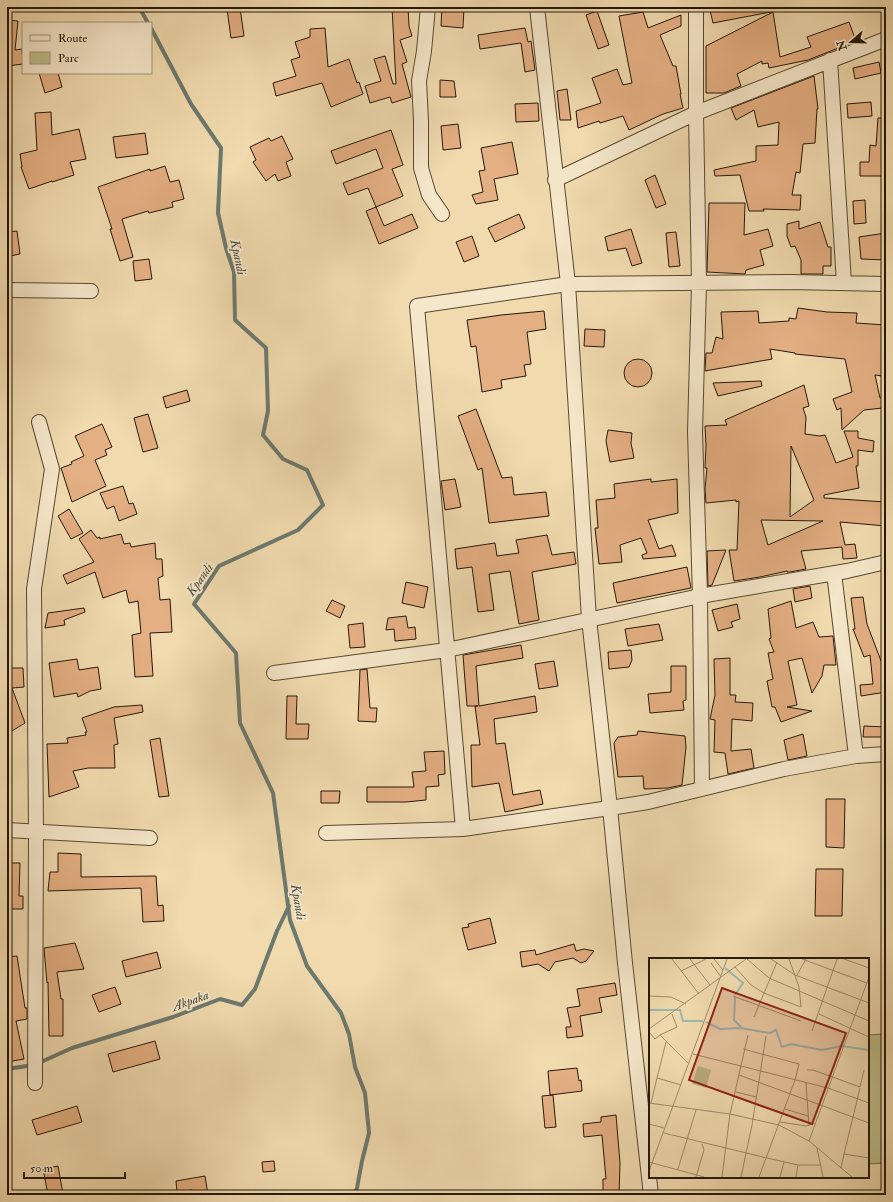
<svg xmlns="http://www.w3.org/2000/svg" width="893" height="1202" font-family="'IM FELL Double Pica',serif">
  <rect width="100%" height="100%" fill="#f0daae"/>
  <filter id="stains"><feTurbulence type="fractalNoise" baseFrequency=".005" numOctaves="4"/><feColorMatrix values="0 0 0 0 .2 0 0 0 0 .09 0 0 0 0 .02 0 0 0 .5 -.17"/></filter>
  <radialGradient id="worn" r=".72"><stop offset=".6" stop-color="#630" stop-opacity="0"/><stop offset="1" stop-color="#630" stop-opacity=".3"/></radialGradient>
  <path fill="#bcbe89" stroke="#706b49" d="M886,1034V1163L868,1164V1035Z"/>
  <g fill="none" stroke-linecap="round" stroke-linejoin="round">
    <path stroke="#6d796f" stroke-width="4" d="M139,7L148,23
      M151,28L191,104L221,148L218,213L226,248L234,272L235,320L266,348L268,411L263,435L283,459L307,470L323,505L298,530L219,566L194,604L236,653L240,723L273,793L290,920L307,966L341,1013L349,1034L355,1067L365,1093L369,1133L362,1161L357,1188L354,1195
      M41,1062L72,1048L173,1017L220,999L242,1005L255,989L277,931L289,906
      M7,1069L27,1066"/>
  </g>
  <path fill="#e4af82" stroke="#251809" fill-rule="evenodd" d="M392,7H408L409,26L412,36L400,40L407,62L402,64L411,97L392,103L390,97L370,103L365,86L381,81L374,59L385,56L393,84H396Z
    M442,7H464L463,28L441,26Z
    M723,7H770L771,12L713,23L710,10Z
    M240,8L244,36L231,38L227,9Z
    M597,11L609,45L598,49L586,15Z
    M643,12L648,28L681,15V26L660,35L673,66H676L681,94H680L683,108L663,114L629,130L623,116L600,123L599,121L578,128L576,111L601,103L592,78L617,69L623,85L632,83L619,16Z
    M773,12L780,57L811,47L807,37L849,22L856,41L808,60L769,68L768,63L762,64V61L737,74L741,86L724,93H706V46Z
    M7,20L18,21L15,50L22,49L23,64L7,66Z
    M325,28L328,67L349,59L357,83L359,82L363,94L331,107L322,83L276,96L273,83L296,76L291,60L300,57L295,42L310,37V29Z
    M525,28L528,42L531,41L535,70L525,72L521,43L480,49L478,35Z
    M879,62L881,73L855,79L853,68Z
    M39,73H58L62,87L45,93Z
    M814,76L818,109H817L815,143L803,144L800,173L796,172L792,195H801L800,210L763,209L764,211H749L740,175L715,176L714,170L756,161V146L778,145L779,122L758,127L754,110L736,120L731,108Z
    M440,80L454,81L456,97H440Z
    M567,89L571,120H560L557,91Z
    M871,102L872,116L848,118L847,104Z
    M538,103L539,121L516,122L515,104Z
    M51,112L52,135L79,129L86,159L70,162L74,175L52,182V181L29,189L21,167H22L20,154L37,150L35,113Z
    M878,118H886V176H860V162H869L870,145L876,146Z
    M458,124L461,148L443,150L441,126Z
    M391,130L403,165L392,169L403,196L376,207L368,188L348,195L343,183L383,168L376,149L336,164L331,151Z
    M145,133L148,154L116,158L113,137Z
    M282,136L293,159L286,162L291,176L278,181L275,174L266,181L253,162L256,160L250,147L269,138L271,141Z
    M512,142L518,174L494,179L498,200L476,204L472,195L483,192L479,171L485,170L481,148Z
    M165,166L170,182L179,180L184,199L172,202L173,207L149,213L148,211L122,219L133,257L120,261L110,229H112L98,187L150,169V171Z
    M655,175L666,204L656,208L645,180Z
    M865,200L866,223L854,224L853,201Z
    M709,203H745L744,235L768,229L773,246L760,250L764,265L746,270L745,274L707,272Z
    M376,207L384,226L412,214L418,228L379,244L366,211Z
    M519,214L525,228L495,242L488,228Z
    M799,221V229L820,222L828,247H831V266H823V274H801V260L795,246L791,247L787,236V224Z
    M631,229L642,263L632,266L626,248L608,251L605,237Z
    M17,231L20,254L10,256L7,232Z
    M676,232L680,266L669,267L666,233Z
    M886,233V260L861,259L859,237Z
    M472,236L479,256L464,262L456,242Z
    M149,259L152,279L135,281L133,261Z
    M798,308L827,312L857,313L856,323L886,325V354H883L882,376L875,375L880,398L882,397L883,408L864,410L842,430L841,408L837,410L833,399L852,392L845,359L795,354V353L770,349L772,359L705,371L706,353H712L716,337L723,339L721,312L758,311L759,323L789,321V318L796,319Z
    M544,311L546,329L527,332L531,364L524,365L526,376L501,380L502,388L482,392L476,346L471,347L467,320L501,315Z
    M585,329L605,330L604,347L584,346Z
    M624 373a14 14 0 1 1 28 0a14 14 0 1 1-28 0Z
    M761,381L762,386L718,396L713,383Z
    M804,385L809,406L803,408L806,417L805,434L820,436L825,435L836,463L853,457L844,431H858V438L874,441L873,452L858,450V466H856L859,488L824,495V498L886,502V526L840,522L845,545L855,544L857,558L843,559L842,547L801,551L806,569L790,572H787V571L760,577L734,581L729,550H737L739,501L736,502V500L706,503L705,489L707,468H705L706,445L705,426L727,425L725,420ZM791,446L814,500L790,517ZM761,520L823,521L768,545Z
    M187,390L190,401L166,408L163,397Z
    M476,409L502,478L512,477L514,495L546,492L549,516L489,523L482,468L478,470L458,416Z
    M148,414L158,448L143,452L134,418Z
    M102,424L112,447L105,450L107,455L95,460L106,486L72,502L61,468L72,464L71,462L84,456L75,436Z
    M608,430L632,433L631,443L634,458L610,462L606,441Z
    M455,479L461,507L445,510L441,481Z
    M651,479V482L677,479L678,513L648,520L659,549L672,545L676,556L643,559L642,555L647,553L641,538L620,545L622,562L599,564L595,528H598L596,500L615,498L614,484Z
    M123,486L129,504L133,503L137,514L119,521L114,506L107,509L100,493Z
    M69,509L83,533L71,539L58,516Z
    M91,530L97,538L100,537V539L121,534L124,544L130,543L131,547L155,543L156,559H162L163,576L158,578L160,600L170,599L172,632L150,633L153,676L135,677L132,635L141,633L138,601L129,603L126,590L103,598L95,572L67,584L63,575L94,562L79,539Z
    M547,535L552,555L574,552L576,564L532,572L539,620L519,624L510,571L489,574L494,610L478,612L472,567L457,569L455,549L495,543L497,556L519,553L516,540Z
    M726,550L712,585L708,586L707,551Z
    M687,567L691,588L617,603L613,583Z
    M406,582L428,587L424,608L402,603Z
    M810,586L812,598L795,602L793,589Z
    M863,597L867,624L886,674V692L861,696L860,685L873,684L870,655L864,657L853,629H855L851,598Z
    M332,600L345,606L340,618L326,611Z
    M791,601L796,628L813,622L819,637L833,636L836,665H824L822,676L812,693L802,658L788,661L797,705L787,707L812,711L781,722L775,707H772L767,681L773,679L768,653L774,652L769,639L771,638L768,609Z
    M737,604L740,619L731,622L733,627L718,631L712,610Z
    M84,608L85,612L64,620L65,625L45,628L48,613Z
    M406,616L408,628L415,627L416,639L395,641L394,629L386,630L388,618Z
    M363,623L365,647L350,648L348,625Z
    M659,624L663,640L628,646L625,629Z
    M521,645L523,658L476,666L479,706L535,696L537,712L494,719L496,744L505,743L513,795L540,790L543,804L505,812L499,783L472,787L471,745H480L475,706H478H467L463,655Z
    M631,650L632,660L629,667L609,669L608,652Z
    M730,658V695H736L735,702L753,703L752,721L732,719L731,751L751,749L754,768L728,774L725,753L714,752L715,720L710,719L715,695L714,659Z
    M77,659L79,670L98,667L101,689L90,691L78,697L77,693L54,697L49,663Z
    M554,661L558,686L539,689L535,664Z
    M671,666H686V700L683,701L684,710L650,713L648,694L671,692Z
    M7,668H23L24,687L12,688L25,723L7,734Z
    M367,669L370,708H377L376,722L358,721L360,670Z
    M287,696H297L296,724H309L308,739H286Z
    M142,705L143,712L114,718L118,744L114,745L115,768H88L73,771L79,787L49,797L47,744L68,743L67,738L86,735L85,732H87L82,718L114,707Z
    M864,726L886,727V737H863Z
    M638,731L685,736L686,747L682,785L668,788L644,789L643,776L618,777L614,743L618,737L637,735Z
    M803,734L807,756L788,760L784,740Z
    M160,738L169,796L159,797L150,740Z
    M444,751L445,774L438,775L439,786L426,787V800L406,802H367V787H414L412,772L426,771L424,752Z
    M321,791H340L339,803H321Z
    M826,799H845L844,848L826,847Z
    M58,853L81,854V877L156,876L158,906L163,905L164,921L143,922L141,888L48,891L50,872H58Z
    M7,863H20L19,896H23V909H7Z
    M816,869H843L842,916H815Z
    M490,918L496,943L468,950L462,928L469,927L468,924Z
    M75,943L84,969L57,972L61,999H63V1036H49L48,982L47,983L44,948Z
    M574,944L576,951L584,949L594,951L586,961L581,963L573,958L555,962L549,971L538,964L522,967L520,952L535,950L536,955Z
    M157,952L161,968L126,977L122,961Z
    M17,956L25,1008H27V1019L16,1021L24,1059L7,1062V957Z
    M615,983L617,995L599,998L602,1012L580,1016L583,1036L567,1038L566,1027H571L567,1008L580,1006L577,989Z
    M115,987L121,1004L99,1012L92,995Z
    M155,1041L160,1059L113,1072L108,1054Z
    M577,1068L579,1081L581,1080L582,1091L550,1095L548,1071Z
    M553,1095L556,1127L545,1128L542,1096Z
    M77,1106L82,1122L37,1135L32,1120Z
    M616,1115L620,1163L619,1195H603V1179H606L602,1135L584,1137L583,1124L601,1122V1117Z
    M274,1161L275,1171L263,1172L262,1162Z
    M58,1166L63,1194L48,1195L43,1169Z
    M205,1176L208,1195H193L192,1190L177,1192L176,1181Z"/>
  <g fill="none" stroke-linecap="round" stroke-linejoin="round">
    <g stroke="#584832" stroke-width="16">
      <path id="minor" d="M428,7L424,51L419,81L421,121V168L429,195L442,214
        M537,7L568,284L589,619L610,808L625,963L651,1195
        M696,7V113L699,284L695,432L700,596L702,789
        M830,60L844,283
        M555,180L696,113L886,39
        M7,290L91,291
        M834,573L856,756
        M274,673L447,650L700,596L847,571L886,562
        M463,829L417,306L568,284L790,282L886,284
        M7,830L150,838
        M326,833L463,829L610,808L648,802L784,769L856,756L886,754
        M35,1083L36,832L34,589L52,469L39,422"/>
    </g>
    <use href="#minor" stroke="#f5e7ca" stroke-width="14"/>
  </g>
  <g text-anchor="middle" stroke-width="3.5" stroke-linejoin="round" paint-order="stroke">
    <g font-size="13" font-style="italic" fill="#4f5044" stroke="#f5e7ca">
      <text transform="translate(239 257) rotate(78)" y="5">Kpandi</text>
      <text transform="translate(199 579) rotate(-55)" y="5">Kpandi</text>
      <text transform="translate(299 902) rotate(80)" y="5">Kpandi</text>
      <text transform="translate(190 1000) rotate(-20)" y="5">Akpaka</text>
    </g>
  </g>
  <g transform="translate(649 958)">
    <rect width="220" height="220" fill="#f0daae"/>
    <path d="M49,108L62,112L57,130L43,126Z" fill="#bcbe89"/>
    <path fill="none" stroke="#9db9b3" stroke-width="2" d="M76,10L94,25L86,37M86,39L85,62L93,70M0,52H31L34,63H54M57,64L71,71L91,70L121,75L127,72L133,89L142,86L173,92L193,88L220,92"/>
    <path fill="none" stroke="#9f8c6c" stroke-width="1" d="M23,1L50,36M41,1L61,27M65,1L74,12M98,1L120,20L220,63M122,1L146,17L220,45M153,1L218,25M195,1L220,10M62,5L72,19M86,9L102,27L115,35L152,49L150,29L140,1M32,13L57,1M148,17L157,1M0,38L22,39L37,46M84,38L152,63M170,56L220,79M105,59L128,4M0,71L97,1M163,73L188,1M0,74L6,81L11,77L39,105M11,77L28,69L23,56M17,84L8,120L32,127M94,91L150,106L146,122L110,219M44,96L179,130L220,145M158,112H164L211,129L215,112M90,117L220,165M157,125L160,168M87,134L107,139M0,145L81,156L130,167L160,183L203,219M2,145L8,120M136,151L159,158M131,164L157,168L166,165M0,166L15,170M15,175L118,200L149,207H171M160,183L220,19M168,190L174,219M195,196L211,130M0,204L55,219M192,210L195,196L220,200M29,211L47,152M0,213L78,1M47,219L55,192L53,186M73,219L81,156L99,77M92,219L103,167L117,78M131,219L135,204M147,219L149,207"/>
    <path fill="#8f2418" fill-opacity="0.15" stroke="#8f2418" stroke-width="2" d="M73,30L197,75L163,166L40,122Z"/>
    <rect width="220" height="220" fill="none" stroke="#251809" stroke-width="2"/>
  </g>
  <rect width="893" height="1202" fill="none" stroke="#f0daae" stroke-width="24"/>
  <rect x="8" y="8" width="877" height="1186" fill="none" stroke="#251809" stroke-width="2"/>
  <rect x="12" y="12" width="869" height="1178" fill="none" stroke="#251809"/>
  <rect x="22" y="22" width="130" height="52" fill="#f5e7ca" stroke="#a2947d"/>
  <rect x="30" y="35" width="20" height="6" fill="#f5e7ca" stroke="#a2947d"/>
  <text x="58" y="42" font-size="12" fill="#251809">Route</text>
  <rect x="30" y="52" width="20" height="12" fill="#bcbe89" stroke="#a2947d"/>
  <text x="58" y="62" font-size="12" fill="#251809">Parc</text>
  <g transform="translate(851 42) rotate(250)" stroke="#f5e7ca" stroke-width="3" paint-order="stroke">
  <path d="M0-3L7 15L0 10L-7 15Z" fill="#251809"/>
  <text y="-6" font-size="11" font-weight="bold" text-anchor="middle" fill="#251809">N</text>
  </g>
  <path d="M24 1172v6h101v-6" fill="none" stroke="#251809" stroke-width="2"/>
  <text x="30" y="1172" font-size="12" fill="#251809" stroke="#f5e7ca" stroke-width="3" paint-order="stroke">50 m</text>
  <rect width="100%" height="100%" filter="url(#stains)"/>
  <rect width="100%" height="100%" fill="url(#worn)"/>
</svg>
